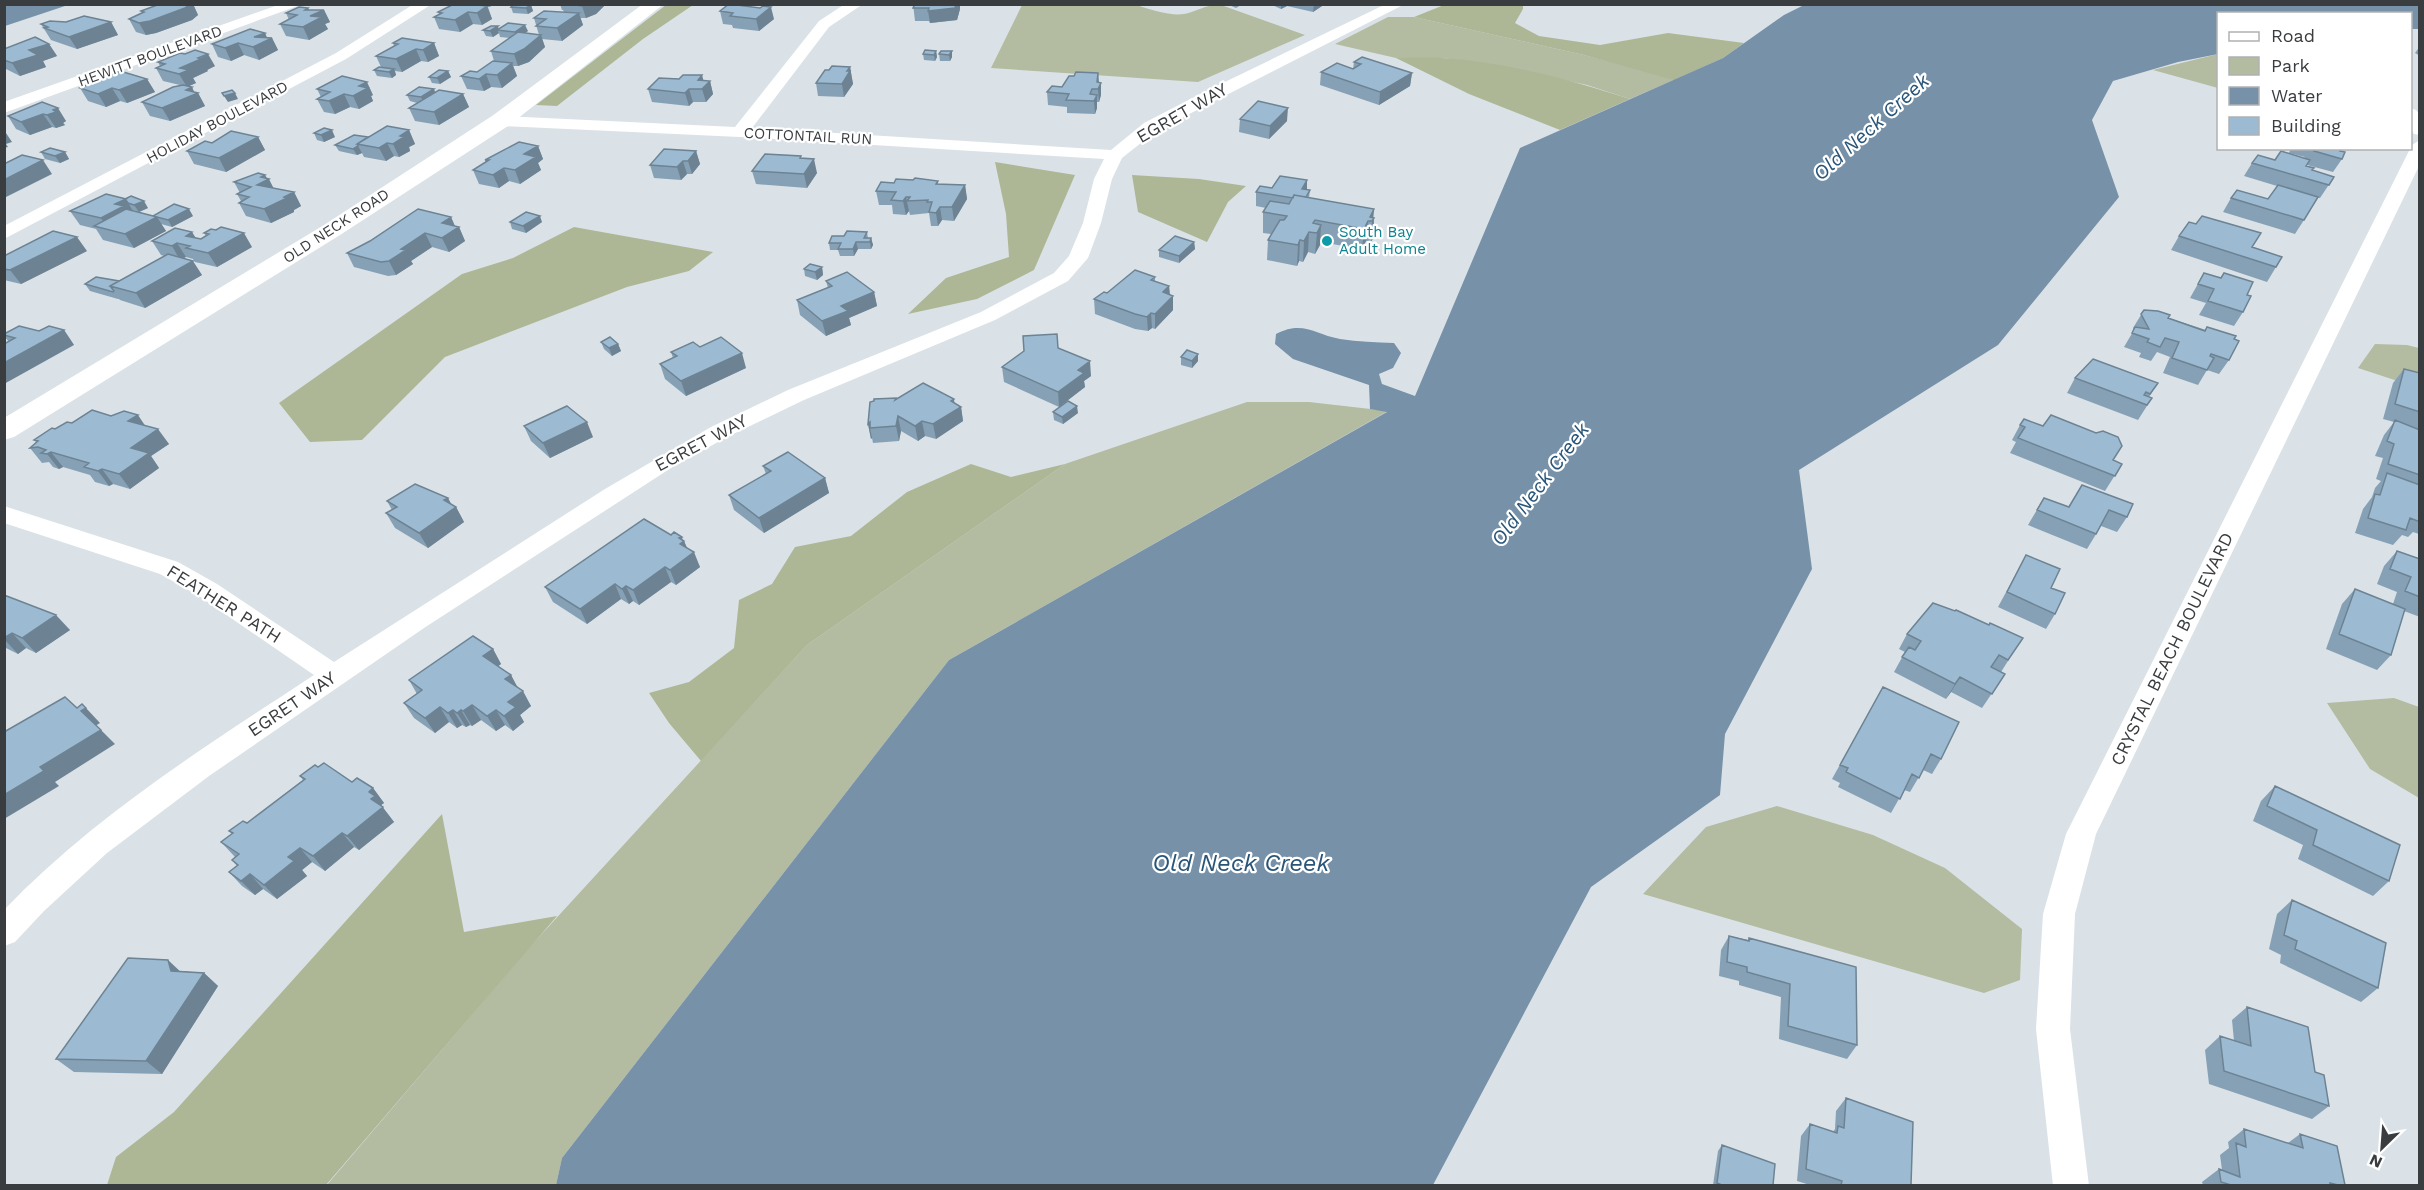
<svg xmlns="http://www.w3.org/2000/svg" width="2424" height="1190" font-family="'Work Sans',sans-serif">
  <rect width="100%" height="100%" fill="#dae2e7"/>
  <path fill="#b3bba1" d="M1022,5H1137C1150,10 1171,16 1184,14C1200,11 1202,5 1221,5L1305,35L1198,82L991,68Z
    M1388,17H1414L1584,55L1676,79L1630,99L1587,85L1490,64L1442,58H1396L1335,44Z
    M2218,54V88L2153,70Z
    M2375,344L2407,345L2419,348V388L2358,368Z
    M1247,402H1309L1388,411L949,660L562,1158L556,1185L326,1186L528,949L807,645L1065,464Z
    M2394,698L2419,707V798L2370,769L2327,703Z
    M1777,806L1873,835L1945,868L2022,929L2020,980L1984,993L1643,894L1706,827Z"/>
  <path fill="#adb796" d="M666,5H693L643,39L557,106L536,105Z
    M1444,5H1523V9L1515,23L1539,36L1600,45L1668,33L1744,43L1723,58L1674,80L1584,55L1414,17Z
    M1396,58C1411,58 1427,57 1442,58C1506,62 1571,80 1630,99L1560,130L1469,94Z
    M995,162L1075,175L1034,270L977,299L908,314L946,278L1009,257L1006,214Z
    M1132,175L1199,179L1246,186L1228,202L1207,242L1138,212Z
    M574,227L713,252L689,271L627,287L445,357L362,440L310,442L279,403L462,274L513,258Z
    M971,464L1011,477L1065,464L807,645L701,761L669,723L649,693L689,682L734,648L739,600L772,584L795,547L851,536L907,492Z
    M442,814L464,932L557,916L326,1185H107L116,1157L174,1112Z"/>
  <path fill="#7691a8" d="M5,4H68V5L5,26Z
    M1804,5L2419,4L2420,29H2411L2410,14H2218V54L2178,62L2113,81L2092,120L2119,197L1998,345L1799,470L1812,569L1725,734L1720,795L1591,887L1433,1185H556L562,1158L949,660L1387,412L1370,409L1369,385L1293,359L1275,344L1276,334C1303,320 1314,334 1340,339C1358,342 1376,342 1394,343L1401,353L1393,368L1379,374L1382,384L1415,396L1520,148L1723,58L1784,15Z"/>
  <g fill="none" stroke-linecap="round" stroke-linejoin="round">
    <path fill="#fff" fill-rule="evenodd" d="M281,4H303L4,113V102Z
      M414,4H432L346,59L4,239V226L336,53Z
      M845,4H863L829,27L752,128L1111,150L1144,123L1202,93L1386,4H1405L1156,131L1122,158L1112,179L1101,223L1088,258L1068,281L995,320L804,400L727,437L671,468L424,628L209,776L107,853L44,911L15,942L4,946V910C94,816 206,746 314,675L199,596L160,574L4,523V506L178,562L217,584L334,662L605,489L711,427L788,390L981,312L1054,273L1069,256L1083,223L1094,179L1104,159L740,137L500,126L492,121L500,116L735,127L819,21Z
      M2410,108L2416,110L2420,115V135L2414,134L2410,128Z
      M2420,140V164L2096,834L2075,914L2070,1029L2089,1186H2053L2036,1029L2043,914L2066,834L2412,145Z"/>
    <path fill="#fff" fill-rule="evenodd" d="M643,4H664L508,126L340,235L14,437L4,440V418L324,225L492,116Z"/>
  </g>
  <path fill="#86a1b5" d="M160,4H193L198,15L192,20L156,33L146,35L136,32L129,19L142,13L141,11Z
    M454,4H494L490,7H488L492,19L482,25L473,24L460,32L439,29L434,17L439,14L438,12Z
    M560,4H606L596,14L586,18H580L583,25L562,41L542,39L545,47L529,62L518,66H513L517,76L502,88L491,87L484,91L467,89L461,76L477,72L494,61L491,51L511,38L500,37L499,33L493,37L486,36L483,30L499,29L528,31L525,33L539,35L534,18L564,12L563,10H562Z
    M913,4H960V9L957,20L930,23L929,21H915Z
    M1227,4H1241V5L1236,8Z
    M1270,4H1325L1313,12L1287,6L1281,9Z
    M531,5L533,11L528,14L513,13L511,7Z
    M308,8L309,10H324L330,22L325,24L328,29L309,40L286,36L280,24L289,20L286,13Z
    M720,11L774,19L759,31L733,28L732,25L723,24Z
    M66,22H111L118,35L77,49L51,40L41,24Z
    M265,33L267,38H272L278,50L259,60L244,55L231,61L218,57L212,44Z
    M393,43H434L439,56L428,62L421,61L402,72L395,71L396,75L392,78L377,76L374,70L381,67L376,56L394,46Z
    M49,44L57,56L43,61L46,67L20,76L4,68V49Z
    M2420,46V56L2415,53Z
    M936,51L937,57L935,61L924,60L923,54Z
    M952,51V57L950,61H940L939,54Z
    M158,62L215,66L207,70L208,71L193,78L196,83L189,86L192,87L194,92L198,93L205,106L170,121L150,116L142,102L180,85L163,81L156,68L160,66Z
    M1354,62L1412,73L1410,86L1379,105L1320,85L1321,72L1353,69Z
    M850,67L853,84L844,97L818,96L816,83L829,70Z
    M448,71L451,77L440,84L432,83L429,77Z
    M1098,73L1099,82L1101,83V95L1099,102H1097V108L1095,114L1067,113V107L1048,105L1047,92L1062,87Z
    M147,79L155,92L127,103L120,101L106,107L88,101L80,88Z
    M703,80L710,81L713,94L706,102H693L689,106L652,102L648,89Z
    M317,89L373,95L371,96L373,101L359,109L350,107L335,114L324,112L317,99L321,97Z
    M434,89L435,92L463,94L469,107L439,125L415,121L409,108L417,103L410,101L407,95Z
    M42,102L66,121L63,123L65,125L56,128L52,127L30,135L16,129L8,116Z
    M1240,119L1287,121L1269,139L1239,132Z
    M409,130L415,144L409,147L410,151L399,157L394,156L386,161L364,157L362,153L357,155L339,151L335,145L368,137Z
    M314,133L335,137L324,142L317,140Z
    M258,137L265,150L226,172L194,164L187,151Z
    M538,146L543,159L538,163L541,170L520,184L509,181L499,188L479,184L473,170L486,162L485,160Z
    M2291,148H2342L2340,151L2342,159L2333,172L2307,165V166L2312,170L2334,177L2320,198H2318L2295,234L2223,212L2231,198L2268,199L2277,186L2244,176L2252,163L2275,160L2304,158L2305,157L2289,153Z
    M696,151L700,164L692,174H687L681,180L654,178L650,165Z
    M41,152H65L69,159L60,163L45,159Z
    M802,158L817,173L807,188L756,184L752,171Z
    M267,179L274,189L294,192L301,206L294,210V212L271,223L246,216L239,203L241,201L237,194L240,193L234,182Z
    M1307,180V190H1310L1309,198L1374,209L1373,217L1374,218L1373,238L1371,242L1366,241L1362,249L1320,242V245L1315,254L1308,252L1303,262L1299,261L1297,266L1267,260L1268,240L1271,234L1263,233V212L1266,208L1256,206V192Z
    M938,181V184L965,185L967,199L954,221L942,220L938,226H931L929,213L910,215L909,211L906,215L893,214L892,205H879L876,191L894,183Z
    M106,194L148,208L139,212L133,210L134,211L154,216H193L172,227L161,224L166,231L134,248L103,240L96,229L80,225L70,211Z
    M451,217L455,226L459,227L465,241L449,252L432,247L411,261L413,264L396,275L388,276L354,267L347,253Z
    M510,222H542L526,233L512,229Z
    M867,232L868,238H871L873,245L871,249H858L854,256H840L838,250H830L829,243L844,236Z
    M204,233L252,247L217,267L195,262L193,259L186,257L183,258L202,275L145,308L120,300L119,299H118L90,291L85,284L119,281L164,256L161,255L152,241L196,238L201,239L206,236Z
    M2179,236L2252,247L2282,257L2267,282L2171,250Z
    M1194,242L1195,249L1179,263L1159,257V250Z
    M87,251L21,284L4,280V256Z
    M822,267L823,275L817,280L805,276L804,269Z
    M2204,273L2247,295L2243,312L2234,326L2199,315L2206,303L2190,298Z
    M1155,277V282L1169,286L1170,294L1173,310L1155,329L1152,328L1148,331L1135,329L1095,314L1094,299L1107,293Z
    M826,281L874,292L877,306L849,318L851,325L826,336L800,315L797,300L828,288Z
    M2144,310L2234,339L2229,360L2219,374L2207,370L2198,385L2163,373L2170,357L2157,352L2151,361L2139,357L2141,353L2124,347L2134,330L2133,328Z
    M64,330L74,345L9,342L4,336V334Z
    M601,342L618,344L621,351L612,356L604,349Z
    M700,347L746,368L686,396L665,379L660,364L673,358L671,352Z
    M1058,348L1091,376L1084,381L1085,387L1059,407L1004,382L1002,367L1024,351Z
    M1181,357L1198,361L1192,368L1181,365Z
    M2404,369L2420,373V533L2419,534L2413,532L2408,537L2402,535L2393,545L2355,533L2363,509L2372,497L2375,488L2381,481L2376,479L2383,458L2375,456L2384,435L2394,422L2383,419L2393,383Z
    M2075,378L2158,383L2149,397L2152,398L2138,420L2067,393Z
    M896,398V400L954,399V403L961,407L963,421L936,439L925,436L918,441L901,431L899,441L873,443L872,438L871,439L868,424Z
    M1053,412L1078,413L1063,424L1054,420Z
    M72,423L145,426L169,444L151,456L159,468L130,489L113,484L109,486L95,482L90,475L63,467L59,469L53,467L49,462L42,463L30,448L36,442L34,440L55,429Z
    M2020,425L2043,426L2122,464L2105,491L2010,453L2016,442L2012,440Z
    M524,426L593,437L550,458L531,441Z
    M763,466L825,478L829,493L764,533L734,510L729,495L766,474Z
    M2082,485L2127,517L2117,532L2101,526L2087,549L2028,525L2044,498L2068,507Z
    M387,501L451,504L456,507L464,522L428,548L395,528L386,513L392,510Z
    M671,535L684,541L687,548L700,567L676,585L671,582L639,605L633,601L629,604L621,599L587,624L553,602L545,587Z
    M2397,551L2420,559V617L2404,611L2391,655L2377,670L2326,649L2342,604L2355,589L2393,604L2397,592L2377,584L2384,566Z
    M2026,555L2051,588L2055,614L2046,629L1998,607Z
    M4,595L70,630L36,653L26,648L18,654L4,647Z
    M1907,634L2013,653L2001,672L2005,674L1982,708L1951,692L1946,699L1894,672L1905,652L1899,649Z
    M493,649L501,664L498,666L511,675L517,687L531,706L520,715L524,722L513,731L505,725L496,731L481,720L472,726L470,725L466,727L462,725L457,728L449,722L435,733L414,718L404,703L417,694L409,680Z
    M1883,687L1941,759L1932,774L1923,770L1910,792L1904,790L1891,813L1838,787L1840,783L1832,779Z
    M318,767L352,782L373,788L384,803L381,805L394,822L359,850L354,847L325,871L312,862L302,870L307,876L277,899L263,889L255,895L242,886L229,872L237,866L232,860L235,857L221,842L232,834L229,831L247,823L303,780L300,776Z
    M2275,786L2389,881L2373,896L2298,859L2303,845L2253,821L2261,801Z
    M2292,900L2378,988L2361,1002L2280,963L2281,955L2269,949L2277,914Z
    M1729,936L1748,940L1749,938L1857,1045L1847,1059L1779,1039L1781,997L1739,985V981L1719,976L1721,950Z
    M180,971L204,973L218,986L162,1074L74,1072L56,1059Z
    M2247,1007L2315,1072L2329,1106L2312,1119L2209,1084L2205,1050L2220,1036L2234,1041L2232,1020Z
    M1846,1098L1911,1185H1810L1797,1181L1801,1136L1810,1124L1833,1132L1835,1129L1836,1111Z
    M2244,1129L2288,1143L2300,1134L2345,1185H2203L2202,1182L2219,1169L2222,1170L2220,1155L2229,1148L2228,1142Z
    M1722,1145L1773,1185H1713L1718,1151Z"/>
  <path fill="#6d8393" d="M190,4H193L198,15L192,20L156,33L146,35L139,23Z
    M478,4H484L485,8L487,6L492,19L482,25L477,13Z
    M585,4H606L596,14L586,18L582,6Z
    M956,4H960V9L957,20L930,23L928,11Z
    M1281,4H1287V6L1281,9Z
    M1314,4H1325L1313,12Z
    M531,5L533,11L528,14L526,8Z
    M771,7L774,19L759,31L756,19Z
    M308,8L311,15L324,10L330,22L325,24L328,29L309,40L303,27L305,10Z
    M468,12L473,24L460,32L455,20Z
    M579,13L583,25L562,41L557,28Z
    M111,22L118,35L77,49L69,37Z
    M525,25L528,31L517,38L515,32Z
    M498,26L499,30H497L499,33L493,37L490,31Z
    M265,33L268,40L272,38L278,50L259,60L253,47L254,37Z
    M541,35L545,47L529,62L518,66L514,54Z
    M238,43L244,55L231,61L225,48Z
    M434,43L439,56L428,62L423,50Z
    M49,44L57,56L43,61L46,67L20,76L12,63L29,50Z
    M416,49L421,61L402,72L396,59Z
    M936,51L937,57L935,61L934,55Z
    M952,51V57L950,61L949,55Z
    M208,54L215,66L207,70L208,71L193,78L196,83L187,87L179,74L180,68Z
    M512,63L517,76L502,88L497,75Z
    M850,67L853,84L844,97L842,84Z
    M394,69L396,75L392,78L389,72Z
    M448,71L451,77L440,84L437,78Z
    M1098,73L1099,86L1101,83V95L1099,102L1098,89L1097,82Z
    M1412,73L1410,86L1379,105L1380,92Z
    M486,74L491,87L484,91L479,79Z
    M702,75L705,86L710,81L713,94L706,102L702,89L698,80Z
    M147,79L155,92L127,103L119,90Z
    M367,82L373,95L371,96L373,101L359,109L353,96L359,86Z
    M192,87L195,94L198,93L205,106L170,121L162,108L186,90Z
    M112,88L120,101L106,107L98,94Z
    M434,89L436,96L424,104L421,97Z
    M689,89L693,102L689,106L685,93Z
    M235,93L238,99L228,102L224,96Z
    M344,94L350,107L335,114L329,101Z
    M463,94L469,107L439,125L434,112Z
    M1097,95V108L1095,114L1094,101Z
    M58,108L66,121L63,123L65,125L56,128L47,115L53,110Z
    M1288,108L1287,121L1269,139L1270,126Z
    M43,114L52,127L30,135L21,122Z
    M4,130L12,142L6,144L8,147L4,148Z
    M332,130L335,137L324,142L321,135Z
    M409,130L415,144L409,147L410,151L399,157L393,144L400,136Z
    M258,137L265,150L226,172L219,158Z
    M387,143L394,156L386,161L379,148Z
    M358,146L362,153L357,155L353,149Z
    M538,146L543,159L538,163L541,170L520,184L515,170L524,154Z
    M696,151L700,164L692,174L688,161Z
    M65,152L69,159L60,163L55,156Z
    M814,159L817,173L807,188L804,174Z
    M43,160L52,174L4,198V180Z
    M683,161L687,174L681,180L677,167Z
    M504,168L509,181L499,188L493,175Z
    M265,175L268,180L269,179L276,193L257,185L261,177Z
    M1307,180V194L1302,189Z
    M965,185L967,199L954,221L952,207Z
    M294,192L301,206L294,210V212L271,223L264,209Z
    M906,197L909,211L906,215L903,201Z
    M126,199L134,213L108,230L101,218L115,204Z
    M144,201L148,208L139,212L134,205Z
    M940,207L942,220L938,226L936,213Z
    M189,209L193,216L172,227L168,220Z
    M1374,209L1373,221L1374,218L1373,238L1371,242L1372,221L1370,217Z
    M540,216L542,222L526,233L523,226Z
    M157,217L166,231L134,248L125,234Z
    M451,217L456,229L459,227L465,241L449,252L442,238V223Z
    M1368,221L1366,241L1362,249L1364,229Z
    M1321,225L1320,245L1315,254L1317,233Z
    M192,232L201,246L186,236Z
    M1309,232L1308,252L1303,262L1304,241Z
    M244,233L252,247L217,267L208,253Z
    M425,233L432,247L411,261L413,264L396,275L389,261L401,249Z
    M77,237L87,251L21,284L10,270Z
    M871,238L873,245L871,249L870,242Z
    M1300,240L1299,261L1297,266L1298,245Z
    M856,242L858,249L854,256L853,249Z
    M1194,242L1195,249L1179,263V256Z
    M177,243L186,257L180,260L172,246Z
    M193,261L202,275L145,308L136,293Z
    M822,267L823,275L817,280L815,272Z
    M1169,286L1170,299L1173,296V310L1155,329V314L1163,292Z
    M874,292L877,306L849,318L851,325L826,336L822,321L841,306Z
    M1151,313L1152,328L1148,331L1147,317Z
    M64,330L74,345L4,384V363Z
    M618,344L621,351L612,356L609,348Z
    M742,353L746,368L686,396L681,381Z
    M1198,354V361L1192,368V361Z
    M1090,361L1091,376L1084,381L1085,387L1059,407L1058,392L1078,370Z
    M954,399L955,410L961,407L963,421L936,439L933,424L951,401Z
    M1077,406L1078,413L1063,424L1062,417Z
    M138,415L148,430L128,421Z
    M898,416L901,431L899,441L896,426Z
    M922,421L925,436L918,441L915,426Z
    M587,422L593,437L550,458L543,443Z
    M870,422V428L872,438L871,439L868,424Z
    M158,429L169,444L151,456L159,468L130,489L119,474L131,448Z
    M51,452L63,467L59,469L47,454Z
    M102,469L113,484L109,486L98,471Z
    M825,478L829,493L764,533L759,518Z
    M448,498L454,509L456,507L464,522L428,548L419,533L444,500Z
    M682,537L683,542L684,541L690,555L694,552L700,567L676,585L670,570L680,544L679,538Z
    M665,567L671,582L639,605L633,590Z
    M615,584L621,599L587,624L580,609Z
    M626,586L633,601L629,604L622,589Z
    M56,615L70,630L36,653L22,638Z
    M12,633L26,648L18,654L4,639Z
    M493,649L501,664L492,671L483,656Z
    M511,675L519,690L505,679Z
    M1960,677L1951,692L1946,699L1955,684Z
    M523,691L531,706L520,715L524,722L513,731L504,716L508,702Z
    M472,705L481,720L472,726L463,711Z
    M440,707L449,722L435,733L425,718Z
    M86,708L100,723L95,726L81,711Z
    M453,710L462,725L457,728L448,713Z
    M461,710L470,725L466,727L457,713Z
    M496,710L505,725L496,731L487,716Z
    M101,730L115,744L55,782L59,786L4,819V795L40,767Z
    M373,788L384,803L381,805L394,822L359,850L347,836L371,799L369,792Z
    M342,833L354,847L325,871L313,856Z
    M300,848L312,862L302,870L307,876L277,899L264,885L288,857Z
    M250,874L263,889L255,895L241,881Z
    M168,960L183,974L171,971Z
    M204,973L218,986L162,1074L146,1061Z"/>
  <path fill="#9cbbd2" stroke="#6d8393" stroke-width="1.5" d="M160,4H190L185,8L150,21L139,23L129,19L144,12L141,11Z
    M454,4H478L477,5L487,6L477,13L468,12L455,20L434,17L442,13L438,12Z
    M514,4H528L531,5L526,8L511,7Z
    M569,4H585L582,6Z
    M729,4L760,8L763,6L771,7L756,19L730,16L733,13L720,11Z
    M915,4H956L955,8L928,11L929,8H913Z
    M299,7L308,8L305,10H324L310,16L322,17L303,27L280,24L297,15L286,13Z
    M544,11L579,13L557,28L536,26L546,19L534,18Z
    M84,16L111,22L69,37L44,28L48,27L41,24L50,21L66,22Z
    M508,23L525,25L515,32L497,30Z
    M491,26H498L490,31L483,30Z
    M250,29L265,33L254,37L272,38L253,47L238,43L225,48L212,44Z
    M518,32L541,35L524,49L514,54L491,51Z
    M35,37L49,44L29,50L38,55L12,63L4,60V49Z
    M402,38L434,43L423,50L416,49L396,59L376,56L398,44L393,43Z
    M195,50L208,54L198,58L201,59L180,68L189,70L179,74L156,68L165,64L158,62L180,53L185,54Z
    M925,50L936,51L934,55L923,54Z
    M941,51H952L949,55L939,54Z
    M1362,57L1412,73L1380,92L1321,72L1337,63L1353,69L1361,64L1354,62Z
    M493,61L512,63L497,75L486,74L479,79L461,76L470,71L477,72Z
    M832,66L850,67L847,71H850L842,84L816,83L825,70H829Z
    M379,67L394,69L389,72L374,70Z
    M439,70L448,71L437,78L429,77Z
    M120,71L147,79L119,90L112,88L98,94L80,88Z
    M1076,72L1098,73L1097,82L1101,83L1098,89H1092L1090,94L1097,95L1094,101L1066,100L1069,94L1047,92L1052,86L1062,87L1069,76H1074Z
    M683,75H702L698,80L710,81L702,89H689L685,93L648,89L659,78L679,79Z
    M342,76L367,82L359,86L368,88L353,96L344,94L329,101L317,99L330,92L317,89Z
    M183,85L192,87L186,90L198,93L162,108L142,102L173,87Z
    M419,87L434,89L421,97L407,95Z
    M232,90L235,93L224,96L222,93Z
    M439,90L463,94L434,112L409,108Z
    M1258,101L1288,108L1270,126L1240,119Z
    M42,102L58,108L53,110L56,112L47,115L43,114L21,122L8,116Z
    M387,126L409,130L400,136L404,137L393,144L387,143L379,148L357,144Z
    M324,128L332,130L321,135L314,133Z
    M231,131L258,137L219,158L187,151L205,141L212,143Z
    M354,135L368,137L357,144L358,146L353,149L335,145Z
    M519,142L538,146L524,154L536,157L515,170L504,168L493,175L473,170L489,160H485Z
    M50,148L65,152L55,156L41,152Z
    M2316,148H2342L2340,151L2345,152L2342,159L2314,151Z
    M664,149L696,151L688,161H683L677,167L650,165Z
    M2281,151L2310,160L2306,166L2314,168L2312,170L2334,177L2329,185L2252,163L2258,155L2275,160Z
    M765,154L801,156L800,158L814,159L804,174L752,171Z
    M22,155L43,160L4,180V164Z
    M258,173L265,175L261,177L269,179L257,185L294,192L284,197L287,198L264,209L239,203L249,197L237,194L251,187L234,182Z
    M1280,176L1307,180L1302,189L1310,190L1306,197L1294,195L1293,198L1256,192L1260,186L1272,188Z
    M915,178L938,181L936,184L965,185L952,207H940L936,213L929,212L932,202H927L928,200L907,201L910,197H906L903,201L891,200L896,192L876,191L881,182L894,183L896,179L913,180Z
    M2278,185L2318,197L2304,220L2231,198L2237,190L2268,199Z
    M106,194L126,199L115,204L124,206L101,218L70,211Z
    M1294,195L1374,209L1370,217L1374,218L1372,221H1368L1364,229L1315,220L1313,223L1321,225L1317,233L1309,232L1304,241L1300,240L1298,245L1268,240L1280,220H1284L1287,216L1263,212L1270,201L1289,204Z
    M131,196L144,201L134,205L128,203L125,199Z
    M174,204L189,209L168,220L153,216Z
    M126,209L157,217L125,234L94,226Z
    M418,209L451,217L442,223L459,227L442,238L425,233L401,249L406,250L389,261L381,262L347,253L370,241Z
    M526,212L540,216L523,226L510,222Z
    M2202,216L2261,233L2252,247L2282,257L2276,267L2179,236L2189,222L2196,224Z
    M221,227L244,233L208,253L186,248L190,246L177,243L172,246L152,241L175,228L192,232L186,236L201,239L209,234L204,233L211,229L216,230Z
    M53,231L77,237L10,270L4,269V256Z
    M847,231L867,232L864,238H871L870,242H856L853,249H838L841,243H829L832,236H844Z
    M1175,236L1194,242L1179,256L1159,250Z
    M168,254L193,261L136,293L110,286Z
    M810,264L822,267L815,272L804,269Z
    M1135,270L1155,277L1151,280L1169,286L1163,292L1173,296L1155,314L1151,313L1147,317L1135,314L1094,299L1104,292L1107,293Z
    M847,272L874,292L841,306L848,311L822,321L797,300L832,286L826,281Z
    M2204,273L2221,278L2224,273L2253,282L2247,295L2251,296L2243,312L2208,301L2214,289L2198,284Z
    M96,277L119,281L110,286L114,291L113,292L85,284Z
    M2144,310L2158,311L2170,315L2168,318L2205,331L2207,327L2236,336L2234,339L2239,341L2229,360L2211,354L2210,356L2214,358L2207,370L2172,358L2179,342L2165,338L2160,347L2147,342L2149,339L2132,333L2135,327L2149,329L2141,314Z
    M19,326L39,331L49,326L64,330L4,363V344L15,338L4,335V334Z
    M1057,334L1058,348L1090,361L1078,370L1084,373L1058,392L1002,367L1024,351L1023,336Z
    M610,337L618,344L609,348L601,342Z
    M721,337L742,353L681,381L660,364L677,356L671,352L693,342L700,347Z
    M1187,350L1198,354L1192,361L1181,357Z
    M2093,359L2158,383L2150,394L2146,392L2144,395L2152,398L2147,405L2075,378Z
    M2404,369L2420,373V412L2395,404Z
    M923,383L954,399L951,401L961,407L933,424L922,421L915,426L898,416L896,426L870,428V422L868,424L870,402L874,401V399L896,398L895,400Z
    M1068,401L1077,406L1062,417L1053,412Z
    M567,406L587,422L543,443L524,426Z
    M92,410L111,416L124,411L138,415L128,421L158,429L131,448L149,453L119,474L102,469L98,471L84,467L89,463L51,452L47,454L41,453L46,450L38,447L30,448L38,441L34,440L52,428L55,429L67,422L72,423Z
    M2051,415L2096,433L2103,431L2118,437L2122,446L2113,460L2122,464L2115,476L2018,438L2025,427L2020,425L2024,419L2043,426Z
    M2395,420L2420,430V475L2388,464L2394,444L2387,441Z
    M788,452L825,478L759,518L729,495L771,471L763,466Z
    M2387,473L2420,485V522L2410,518L2406,530L2368,518L2375,494L2380,495Z
    M415,484L448,498L444,500L456,507L419,533L386,513L397,507L387,501Z
    M2082,485L2133,504L2127,517L2109,510L2096,534L2037,510L2044,498L2069,507Z
    M644,519L671,535L674,532L682,537L679,538L684,541L680,544L694,552L670,570L665,567L633,590L626,586L622,589L615,584L580,609L545,587Z
    M2397,551L2420,559V597L2405,591L2411,577L2390,569Z
    M2026,555L2060,569L2051,588L2065,593L2055,614L2007,592Z
    M2355,589L2405,609L2391,655L2339,634Z
    M4,595L56,615L22,638L12,633L4,638Z
    M1933,603L1955,611L1956,610L1989,625L1990,623L2023,638L2008,660L1999,655L1991,667L2005,674L1992,694L1960,677L1955,684L1902,657L1909,647L1915,650L1921,641L1907,634Z
    M473,636L493,649L483,656L511,675L505,679L523,691L508,702L516,707L504,716L496,710L487,716L472,705L463,711L461,710L457,713L453,710L448,713L440,707L425,718L404,703L422,690L409,680Z
    M1883,687L1959,722L1941,759L1931,754L1919,778L1912,774L1900,799L1846,772L1848,768L1840,765Z
    M65,697L77,708L82,704L86,708L81,711L101,730L40,767L44,771L4,795V732Z
    M324,763L352,782L357,778L373,788L369,792L375,796L371,799L383,807L347,836L342,833L313,856L300,848L288,857L294,861L264,885L250,874L241,881L229,872L238,865L232,860L239,854L221,842L233,833L229,831L243,821L247,823L305,779L300,776L315,765L318,767Z
    M2275,786L2400,845L2389,881L2313,845L2317,830L2267,806Z
    M2292,900L2386,943L2378,988L2295,949L2297,941L2284,935Z
    M1729,936L1749,941V938L1856,967L1857,1045L1788,1026L1790,984L1747,972V967L1727,962Z
    M128,958L168,960L171,971L204,973L146,1061L56,1059Z
    M2247,1007L2308,1027L2315,1072L2324,1075L2329,1106L2224,1071L2220,1036L2251,1046Z
    M1846,1098L1913,1122L1911,1185H1841L1842,1181L1806,1169L1810,1124L1837,1133L1838,1126L1844,1128Z
    M2244,1129L2303,1148L2300,1134L2337,1146L2345,1185H2338L2330,1183V1185H2231L2221,1182L2219,1169L2240,1177L2236,1143L2246,1147Z
    M1722,1145L1775,1164L1773,1185H1722L1717,1183Z"/>
  <circle fill="#0f9aa8" stroke="#fff" stroke-width="2" cx="1327" cy="241" r="6"/>
  <g text-anchor="middle" stroke-width="4.5" stroke-linejoin="round" paint-order="stroke">
    <g font-size="15" fill="#3a3d40" stroke="#fff">
      <text transform="translate(150 56) rotate(-20)" y="5">HEWITT BOULEVARD</text>
      <text transform="translate(217 122) rotate(-28)" y="5">HOLIDAY BOULEVARD</text>
      <text transform="translate(808 136) rotate(3)" y="5">COTTONTAIL RUN</text>
      <text transform="translate(336 226) rotate(-33)" y="5">OLD NECK ROAD</text>
    </g>
    <g font-size="15" fill="#0d838f" stroke="#fff" text-anchor="start">
      <text x="1339" y="237">South Bay<tspan x="1339" dy="17">Adult Home</tspan></text>
    </g>
    <g font-size="18" fill="#3a3d40" stroke="#fff">
      <text transform="translate(1182 113) rotate(-30)" y="6">EGRET WAY</text>
      <text transform="translate(701 443) rotate(-28)" y="6">EGRET WAY</text>
      <text transform="translate(224 604) rotate(32)" y="6">FEATHER PATH</text>
      <text transform="translate(2172 649) rotate(-64)" y="6">CRYSTAL BEACH BOULEVARD</text>
      <text transform="translate(292 704) rotate(-34)" y="6">EGRET WAY</text>
    </g>
    <g font-size="20" font-style="italic" fill="#295579" stroke="#fff">
      <text transform="translate(1871 127) rotate(-42)" y="7">Old Neck Creek</text>
      <text transform="translate(1540 484) rotate(-53)" y="7">Old Neck Creek</text>
    </g>
    <g font-size="24" font-style="italic" fill="#295579" stroke="#fff">
      <text x="1241" y="871">Old Neck Creek</text>
    </g>
  </g>
  <rect width="2424" height="1190" fill="none" stroke="#3a3d40" stroke-width="12"/>
  <rect x="2217" y="12" width="195" height="138" fill="#ffffff" stroke="#b0b1b3" stroke-width="1.5"/>
  <rect x="2229" y="32" width="30" height="9" fill="#ffffff" stroke="#b0b1b3" stroke-width="1.5"/>
  <text x="2271" y="42" font-size="18" fill="#3a3d40">Road</text>
  <rect x="2229" y="57" width="30" height="18" fill="#b3bba1" stroke="#b0b1b3" stroke-width="1.5"/>
  <text x="2271" y="72" font-size="18" fill="#3a3d40">Park</text>
  <rect x="2229" y="87" width="30" height="18" fill="#7691a8" stroke="#b0b1b3" stroke-width="1.5"/>
  <text x="2271" y="102" font-size="18" fill="#3a3d40">Water</text>
  <rect x="2229" y="117" width="30" height="18" fill="#9cbbd2" stroke="#b0b1b3" stroke-width="1.5"/>
  <text x="2271" y="132" font-size="18" fill="#3a3d40">Building</text>
  <g transform="translate(2382 1148) rotate(205)" stroke="#ffffff" stroke-width="4.5" paint-order="stroke">
  <path d="M0-4.5L10 22L0 15L-10 22Z" fill="#3a3d40"/>
  <text y="-9" font-size="16" font-weight="bold" text-anchor="middle" fill="#3a3d40">N</text>
  </g>
</svg>
